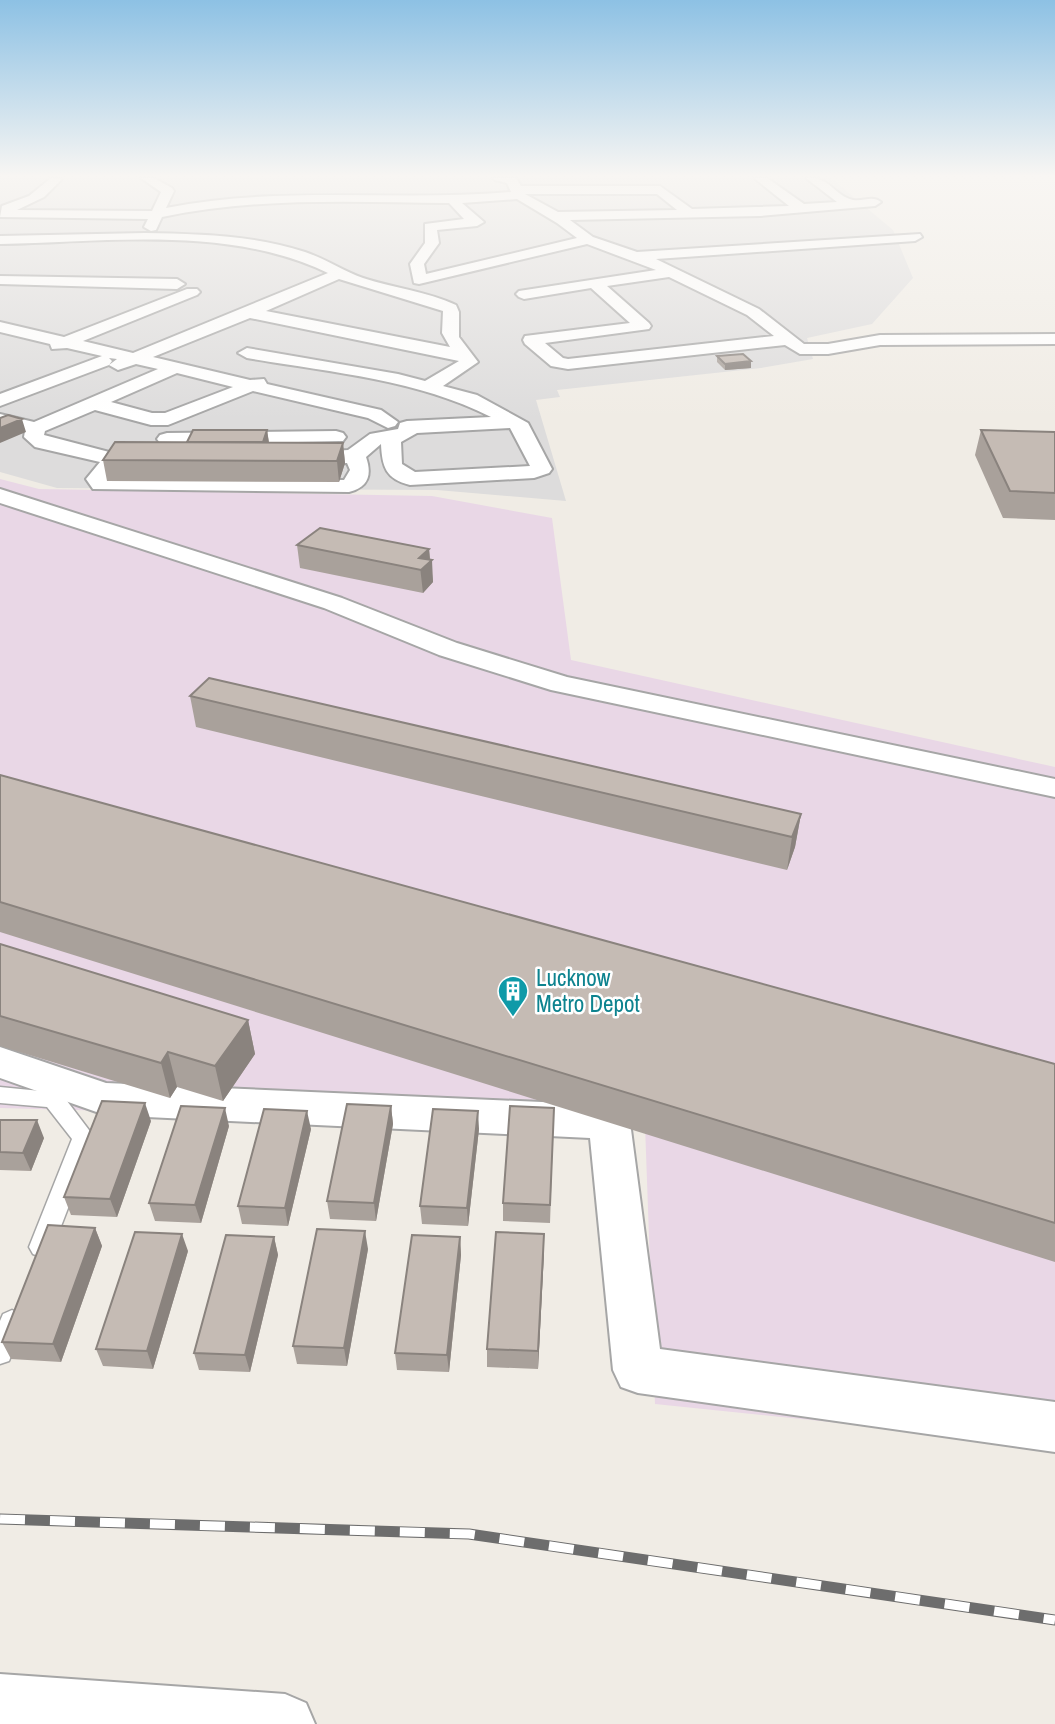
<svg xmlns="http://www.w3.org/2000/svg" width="1055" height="1724" font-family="'Archivo Narrow',sans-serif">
  <rect width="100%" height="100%" fill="#f0ece5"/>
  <path fill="#dddcdc" d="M0,178H831L893,230L913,278L872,324L807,338L813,359L761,368L557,390L560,397L536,400L566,501L437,490L57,488L0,472Z"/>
  <path fill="#e9d7e6" d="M0,479L39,489L432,496L552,518L571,660L1055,767V1445L655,1404L645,1125L0,1108Z"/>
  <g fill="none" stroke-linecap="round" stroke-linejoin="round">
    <g stroke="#a6a6a6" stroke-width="3">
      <path id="service" d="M0,1087L61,1093L95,1138L53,1247L49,1254L41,1257L33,1254L29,1247L72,1139L47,1107L0,1103Z
        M12,1310L21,1314L25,1322L9,1361L0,1364V1321L3,1314Z"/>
    </g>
    <g stroke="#a6a6a6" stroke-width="4">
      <path id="minor" d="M51,178L62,179L44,197L17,210L152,211L161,192L141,178H154L172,188L174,191L166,208C281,185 397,202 511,192L507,183L495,180L493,178H516L521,186H660L692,209L789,206L754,178H767L804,204L837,202L806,178C830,176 834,196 853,200C863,202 872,195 881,202L875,206L760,216L570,220L593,237L637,252L920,234L922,237L915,241L656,259L759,309L804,344H828L880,335L1055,334V344L880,345L828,354H800L785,345L568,369L551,366L525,344L523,340L525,336L630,323L591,288L524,299L519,297L516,294L519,291L656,270L587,244L419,284L414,283L410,264L425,243V224L464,219L449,203C353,202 257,197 162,217L156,230L151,231L144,227L148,219L0,217L2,206L29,196ZM525,194H657L677,210L558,212ZM517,199L557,223L577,238L426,274L424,264L439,243L437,230L477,226L484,222L462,203ZM669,277L747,315L774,336L568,359L563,358L545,343L649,329L651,326L649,323L607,286Z
        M145,233C198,234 254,235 305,252C326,259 343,271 363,278C393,288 426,291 456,305L459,312V337L478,362L443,386L477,395L528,423L552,469L549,473L534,478L410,485C386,479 382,467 381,444L366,457C372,474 369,487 349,492L93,489L86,479L100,462L35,447L24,437L25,431L0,426V414L34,422L158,369L136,364L118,370L109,365L117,359L109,358L112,361L109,365L0,406V394L102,356L67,348L52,349L50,344L0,332V322L64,337L187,289H197L200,292L197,295L83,341L133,353L328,273C229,225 106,242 0,244V236ZM339,279L443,311L442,333L450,347L266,311ZM250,318L459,361L425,381L398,374L247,348L238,353L247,358C328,372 417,379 491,417L407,421L400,423L398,429L370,434L348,450L301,453L294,455L291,459L294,463L301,465L347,463L350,470L344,480L109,478L119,465L137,462L140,458L137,454L113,453L44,435L45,431L95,410L151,425H168L253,391L368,418L388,428L395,426L398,422L381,410L267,384L264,379L250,380L153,357ZM177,373L233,387L165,413H152L111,402ZM510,428L530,466L415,472L402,464L401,442L417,433Z
        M0,276L177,279L185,284L177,289L0,284Z
        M336,431L343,433L346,437L343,441L167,445L160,443L157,439L160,435L167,433Z
        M0,489L342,598L457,643L567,677L1055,779V797L551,690L439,655L324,608L0,503Z
        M0,1047L106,1083L609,1105L624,1110L630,1122L660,1349L1055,1402V1452L638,1393L621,1387L613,1370L590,1138L105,1115L0,1078Z
        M0,1674L285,1694L306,1703L315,1724H0Z"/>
    </g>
    <use href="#service" fill="#fff" fill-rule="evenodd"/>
    <use href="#minor" fill="#fff" fill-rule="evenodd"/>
    <g stroke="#6d6d6d" stroke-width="11">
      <path id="rail" d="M0,1519L469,1534L1055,1620"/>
    </g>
    <use href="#rail" stroke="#fff" stroke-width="9" stroke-dasharray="25" stroke-linecap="butt"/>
  </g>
  <path fill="#a9a19b" d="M717,356L751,368L725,370L717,362Z
    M267,430L269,442L343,443L345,463L339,482L107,481L103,460L187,442Z
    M981,430L1055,432V520L1003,518L975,455Z
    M297,545L429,549L433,582L423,593L300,568Z
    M190,696L801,814L795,847L787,870L196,727Z
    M0,775L1055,1064V1262L0,932Z
    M0,944L248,1020L255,1054L223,1101L177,1087L170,1098L0,1046Z
    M391,1106L393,1124L376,1221L330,1219L327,1201Z
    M554,1108L550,1223L503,1221V1203Z
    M0,1120L44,1138L31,1171L0,1170Z
    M151,1121L117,1217L71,1215L64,1197Z
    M229,1126L201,1223L155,1221L149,1203Z
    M311,1129L288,1226L242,1224L238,1206Z
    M479,1129L468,1226L422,1224L420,1206Z
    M95,1228L102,1246L61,1362L11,1359L2,1342Z
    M274,1237L278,1255L250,1372L199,1370L194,1353Z
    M460,1237L461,1255L449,1372L397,1370L395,1353Z
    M368,1249L347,1366L297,1364L293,1346Z
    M188,1251L153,1369L103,1366L96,1349Z
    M544,1252L538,1369L487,1367V1349Z"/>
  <path fill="#8a837e" d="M751,361V368L725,370V364Z
    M22,419L26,432L0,443V428Z
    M267,430L269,444L264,455L263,442Z
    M343,443L345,463L339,482L337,461Z
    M429,549L430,562L432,560L433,582L423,593L419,558Z
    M801,814L795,847L787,870L792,837Z
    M248,1020L255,1054L223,1101L215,1066Z
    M168,1052L177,1087L170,1098L161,1063Z
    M145,1103L151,1121L117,1217L110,1199Z
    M391,1106L393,1124L376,1221L374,1203Z
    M225,1108L229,1126L201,1223L195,1205Z
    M307,1111L311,1129L288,1226L285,1208Z
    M478,1111L479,1129L468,1226L467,1208Z
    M37,1120L44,1138L31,1171L23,1153Z
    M95,1228L102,1246L61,1362L53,1344Z
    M365,1231L368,1249L347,1366L344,1348Z
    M182,1234L188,1251L153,1369L147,1351Z
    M544,1234V1252L538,1369V1351Z
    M274,1237L278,1255L250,1372L245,1355Z
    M460,1237L461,1255L449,1372L447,1355Z"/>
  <path fill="#c5bbb4" stroke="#8a837e" stroke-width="2" d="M743,354L751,361L725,364L717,356Z
    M8,415L22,419L0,428V418Z
    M193,430H267L263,442H187Z
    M981,430L1055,432V493L1010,491Z
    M115,442L343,443L337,461L103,460Z
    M320,528L429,549L419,558L432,560L421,570L297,545Z
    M209,678L801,814L792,837L190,696Z
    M0,775L1055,1064V1223L0,902Z
    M0,944L248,1020L215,1066L168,1052L161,1063L0,1016Z
    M102,1101L145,1103L110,1199L64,1197Z
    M347,1104L391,1106L374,1203L327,1201Z
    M181,1106L225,1108L195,1205L149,1203Z
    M510,1106L554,1108L550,1205L503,1203Z
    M264,1109L307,1111L285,1208L238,1206Z
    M433,1109L478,1111L467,1208L420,1206Z
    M0,1120H37L23,1153L0,1152Z
    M48,1225L95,1228L53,1344L2,1342Z
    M317,1229L365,1231L344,1348L293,1346Z
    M135,1232L182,1234L147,1351L96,1349Z
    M496,1232L544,1234L538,1351L487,1349Z
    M226,1235L274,1237L245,1355L194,1353Z
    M412,1235L460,1237L447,1355L395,1353Z"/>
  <linearGradient id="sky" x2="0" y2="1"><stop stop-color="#8dc1e4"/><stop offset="0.42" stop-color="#f8f6f3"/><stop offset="1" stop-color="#f8f6f3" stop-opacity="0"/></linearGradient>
  <rect width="1055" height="419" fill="url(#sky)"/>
  <defs>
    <g id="building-pin" transform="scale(1.575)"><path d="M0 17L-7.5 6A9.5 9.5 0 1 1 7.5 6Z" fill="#0f9aa8" stroke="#fff"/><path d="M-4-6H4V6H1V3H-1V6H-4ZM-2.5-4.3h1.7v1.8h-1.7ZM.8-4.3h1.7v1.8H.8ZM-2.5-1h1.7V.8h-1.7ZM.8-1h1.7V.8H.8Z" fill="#fff"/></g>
  </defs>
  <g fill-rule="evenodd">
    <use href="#building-pin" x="513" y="991"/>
  </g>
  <g text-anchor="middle" stroke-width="5" stroke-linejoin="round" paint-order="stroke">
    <g font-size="23" fill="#0d838f" stroke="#fff" text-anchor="start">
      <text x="536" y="986">Lucknow<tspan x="536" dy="26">Metro Depot</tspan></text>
    </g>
  </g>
</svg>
